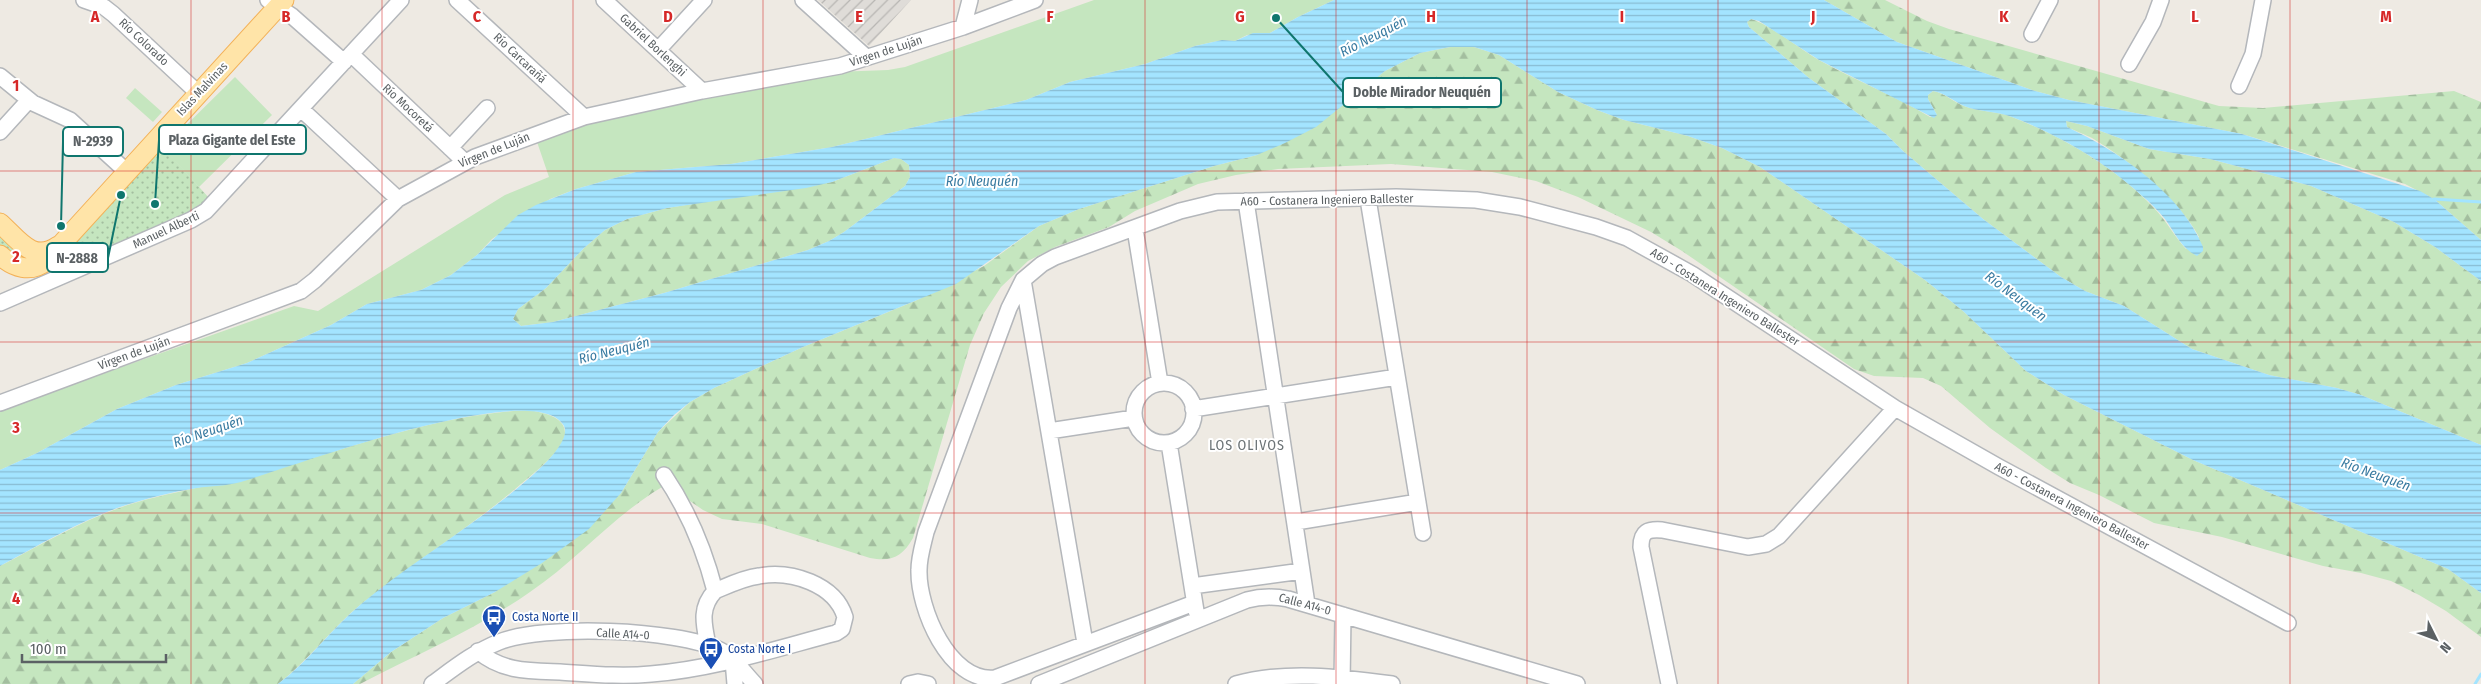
<svg xmlns="http://www.w3.org/2000/svg" width="2481" height="684" font-family="'Fira Sans Condensed',sans-serif">
  <defs>
    <pattern id="industrial-furrows" width="10" height="10" patternUnits="userSpaceOnUse" patternTransform="scale(1.25)"><rect width="10" height="10" fill="#dfdcd8"/><path d="M-1 1l2-2M0 10L10 0M9 11l2-2" fill="none" stroke="#b8b6b3"/></pattern>
    <pattern id="forest-firs" width="22" height="20" patternUnits="userSpaceOnUse" patternTransform="scale(1.25)"><rect width="22" height="20" fill="#c5e6bf"/><path d="M5 1l3.5 6h-7zM16 11l3.5 6h-7z" fill="#a3be9f"/></pattern>
    <pattern id="park-dots" width="8" height="8" patternUnits="userSpaceOnUse" patternTransform="scale(1.25)"><rect width="8" height="8" fill="#c5e6bf"/><path d="M2 2h.1M6 6h.1" fill="none" stroke="#a3be9f" stroke-width="1.8" stroke-linecap="round"/></pattern>
    <pattern id="water-rules" width="6" height="5" patternUnits="userSpaceOnUse" patternTransform="scale(1.25)"><rect width="6" height="5" fill="#a3e4ff"/><path d="M0 2.5h6" fill="none" stroke="#88bcd2"/></pattern>
  </defs>
  <rect width="100%" height="100%" fill="#eeeae3"/>
  <path fill="url(#industrial-furrows)" d="M818,0H911L869,46Z"/>
  <path fill="#c5e6bf" d="M1094,0H1334L1298,17L1270,33L1247,35L1235,41L1222,40L1195,46L1145,64L1070,82L1026,100L832,147L731,164L636,172L576,189L550,199L492,239L477,255L451,275L421,290L367,304L331,325L247,363L176,385L117,409L37,453L0,470V410L294,306L318,311L505,195L549,177L536,139L585,123L834,72L888,70L905,67Z
    M235,77L272,115L199,187L163,148Z
    M135,88L162,112L153,122L126,98Z"/>
  <path fill="url(#forest-firs)" d="M1824,0H1885L1927,21L1949,29L2219,106L2263,108L2454,91L2481,102V240L2434,199L2405,184L2242,134L2069,100L2035,91L1897,42Z
    M1751,19C1765,22 1802,50 1817,59C1854,80 1894,95 1930,117L1937,115L1928,99V95L1933,91C1945,93 1953,102 1964,106C1979,112 1997,111 2012,117C2063,137 2115,167 2153,207C2166,220 2174,236 2186,249L2199,237C2180,200 2127,159 2092,138C2084,134 2075,131 2067,127L2066,121L2087,126L2149,149L2210,159L2311,186L2394,222L2435,247L2481,281V445L2361,395L2337,388L2269,375L2192,349L2124,306L2085,291L2061,277L1983,219L1903,151L1886,134L1809,78L1749,27L1747,22Z
    M1450,47H1474L1499,55L1558,92L1597,110L1624,120L1688,136L1722,148L1760,167L1925,280L1963,311L2026,371L2064,395L2193,460L2448,569L2481,593V637L2446,611L2419,595L2391,581L2361,573L2323,566L2222,537L2154,523L2099,495L2070,483L2046,468L1990,428L1941,386L1923,378L1874,376L1854,369L1682,251L1651,232L1578,197L1536,181L1492,172L1391,164L1278,169L1236,175L1198,184L1135,211L1109,227L1055,247L1028,261L1001,287L984,313L970,345L913,538C902,557 892,562 870,558L762,524L722,519L703,510L687,499L677,479C620,507 582,557 530,592C479,628 416,655 360,684H353L391,652L443,618L495,592L621,493L658,432L690,402L714,388L803,347L915,301L984,266L1039,226L1079,209L1214,166L1257,155L1355,93L1385,71L1420,53Z
    M894,158L901,159L909,165L910,177L905,186L844,232L829,241L808,250L664,293L553,322L521,326L513,319L518,309L546,288L584,248L605,230L627,219L667,208L832,182Z
    M530,410C542,413 565,416 565,433C565,449 533,474 521,484C470,528 412,563 360,605C331,629 308,661 278,684H0V566C39,546 77,523 119,508C144,499 169,494 196,488C230,481 265,472 298,462C374,440 450,413 530,410Z"/>
  <path fill="url(#park-dots)" d="M161,145L210,199L200,210L73,264L68,262L65,254Z
    M0,228L28,252L29,263L0,249Z"/>
  <path fill="url(#water-rules)" fill-rule="evenodd" d="M1334,0H1824L1897,42L2035,91L2069,100L2242,134L2420,191L2434,199L2481,240V281L2435,247L2394,222L2311,186L2210,159L2149,149L2087,126L2066,121L2067,127C2118,151 2181,193 2203,247V251L2197,256C2181,248 2175,233 2165,219C2158,211 2150,202 2141,195C2106,162 2057,134 2012,117C1996,111 1979,112 1964,106C1953,101 1945,93 1933,91L1928,95V99L1937,115L1934,118L1819,60L1759,21L1751,19L1747,22L1749,27L1809,78L1886,134L1903,151L1983,219L2061,277L2085,291L2124,306L2192,349L2269,375L2337,388L2361,395L2481,445V593L2448,569L2193,460L2064,395L2026,371L1963,311L1925,280L1760,167L1722,148L1688,136L1624,120L1597,110L1558,92L1499,55L1474,47H1450L1420,53L1385,71L1316,127L1285,143L1257,155L1214,166L1079,209L1039,226L956,284L803,347L714,388L690,402L674,415L658,432L621,493L589,529L542,563L495,592L443,618L391,652L353,684H278C308,662 331,629 360,605C404,568 454,538 500,502C514,491 574,446 564,426C536,375 288,468 241,482C227,486 211,486 197,488C171,492 145,499 120,507C78,522 39,545 0,566V470L37,453L117,409L176,385L247,363L331,325L367,304L421,290L451,275L477,255L518,215L536,205L576,189L636,172L731,164L832,147L1026,100L1070,82L1145,64L1195,46L1222,40L1235,41L1253,33H1270L1298,17ZM894,158L901,159L909,165L910,177L905,186L844,232L829,241L808,250L664,293L553,322L521,326L513,319L518,309L546,288L584,248L605,230L627,219L667,208L806,188L832,182Z"/>
  <g fill="none" stroke-linecap="round" stroke-linejoin="round">
    <path stroke="#a3e4ff" stroke-width="3" d="M2434,199L2481,202
      M2475,684L2481,674"/>
    <g stroke="#b4b7bb" stroke-width="18">
      <path id="minor" d="M84,0L104,7L113,14L198,93
        M268,0L292,16L344,62
        M457,0L584,117
        M604,0L702,91
        M803,0L866,57
        M963,27L970,0
        M2032,34L2050,0
        M658,50L704,0
        M351,54L464,161
        M2129,64L2153,22L2161,0
        M0,76L33,103L70,120L126,171
        M2239,86L2253,54L2263,0
        M301,109L398,199
        M0,132L29,100
        M450,148L487,108
        M1368,199L1423,533
        M1246,201L1307,604
        M1135,229L1160,383
        M1023,280L1085,643
        M0,303L191,220L206,211L401,0
        M1134 413a30 30 0 1 1 60 0a30 30 0 1 1-60 0Z
        M0,403L301,291L315,280L398,199L475,157L584,117L702,91L840,66L963,27L1035,0
        M1193,409L1397,377
        M1049,431L1134,418
        M1169,443L1196,611
        M664,475C689,512 704,548 715,591
        M1296,522L1418,502
        M1192,586L1302,571
        M1194,603L995,678C949,683 918,608 919,570C919,557 923,545 926,532L1009,308L1023,280L1042,264L1055,257L1180,211L1217,202L1396,197L1476,200L1520,207L1596,227L1627,238L1692,274L1895,408L1999,467L2288,623
        M478,651C502,672 530,671 560,672C591,674 621,677 651,674C714,669 775,649 836,633L842,629L845,617C835,584 791,570 759,576C743,578 729,585 715,591C699,608 704,625 708,645
        M733,660L735,684
        M432,684C454,668 474,652 499,642C543,624 677,629 720,650C734,657 744,673 755,684
        M909,684L918,682L928,684
        M1039,684L1247,600C1262,596 1273,596 1288,599L1577,684
        M1236,684C1286,670 1340,677 1392,684
        M1342,684L1343,615
        M1669,684L1641,547C1641,531 1648,529 1662,530L1748,547L1766,544L1779,536L1895,408"/>
    </g>
    <g stroke="#f3b158" stroke-width="21">
      <path id="major" d="M0,223C18,239 33,264 58,246
        M0,255C13,268 31,273 46,261L284,0"/>
    </g>
    <use href="#minor" stroke="#fff" stroke-width="15"/>
    <use href="#major" stroke="#ffe4a8" stroke-width="19"/>
  </g>
  <path fill="none" stroke="#d62828" stroke-width="1" stroke-opacity="0.55" d="M191,0V684M382,0V684M573,0V684M763,0V684M954,0V684M1145,0V684M1336,0V684M1527,0V684M1718,0V684M1908,0V684M2099,0V684M2290,0V684M0,171H2481M0,342H2481M0,513H2481"/>
  <defs>
    <g id="bus-pin" transform="scale(1.25)"><path d="M0 17L-7.5 6A9.5 9.5 0 1 1 7.5 6Z" fill="#1a4fb4" stroke="#fff"/><path d="M-5-6H5V4H4V6H2V4H-2V6H-4V4H-5ZM-3.5-4V0h7V-4ZM-3.5 1.2v1.5H-2V1.2ZM2 1.2v1.5H3.5V1.2Z" fill="#fff"/></g>
  </defs>
  <g fill-rule="evenodd">
    <use href="#bus-pin" x="494" y="617"/>
    <use href="#bus-pin" x="711" y="649"/>
  </g>
  <g text-anchor="middle" stroke-width="4" stroke-linejoin="round" paint-order="stroke">
    <g font-size="12" fill="#5b6164" stroke="#fff">
      <text transform="translate(144 42) rotate(43)" y="4">Río Colorado</text>
      <text transform="translate(653 45) rotate(43)" y="4">Gabriel Borlenghi</text>
      <text transform="translate(886 51) rotate(-18)" y="4">Virgen de Luján</text>
      <text transform="translate(520 58) rotate(43)" y="4">Río Carcarañá</text>
      <text transform="translate(202 89) rotate(-47)" y="4">Islas Malvinas</text>
      <text transform="translate(408 108) rotate(43)" y="4">Río Mocoretá</text>
      <text transform="translate(494 150) rotate(-22)" y="4">Virgen de Luján</text>
      <text transform="translate(1327 200) rotate(-1)" y="4">A60 - Costanera Ingeniero Ballester</text>
      <text transform="translate(166 230) rotate(-25)" y="4">Manuel Alberti</text>
      <text transform="translate(1725 297) rotate(32)" y="4">A60 - Costanera Ingeniero Ballester</text>
      <text transform="translate(134 353) rotate(-20)" y="4">Virgen de Luján</text>
      <text transform="translate(2072 506) rotate(28)" y="4">A60 - Costanera Ingeniero Ballester</text>
      <text transform="translate(1305 604) rotate(15)" y="4">Calle A14-0</text>
      <text transform="translate(623 634) rotate(3)" y="4">Calle A14-0</text>
    </g>
    <g font-size="12" fill="#164399" stroke="#fff" text-anchor="start">
      <text x="512" y="621">Costa Norte II</text>
      <text x="728" y="653">Costa Norte I</text>
    </g>
    <g font-size="14" font-style="italic" fill="#397ba1" stroke="#fff">
      <text transform="translate(1373 36) rotate(-27)" y="5">Río Neuquén</text>
      <text x="982" y="186">Río Neuquén</text>
      <text transform="translate(2016 296) rotate(37)" y="5">Río Neuquén</text>
      <text transform="translate(614 350) rotate(-14)" y="5">Río Neuquén</text>
      <text transform="translate(208 431) rotate(-19)" y="5">Río Neuquén</text>
      <text transform="translate(2376 474) rotate(20)" y="5">Río Neuquén</text>
    </g>
    <g font-size="14" letter-spacing="1" fill="#6c7376" stroke="#fff">
      <text x="1247" y="450">LOS OLIVOS</text>
    </g>
  </g>
  <g font-size="16" text-anchor="middle" font-weight="bold" fill="#d62828" stroke="#fff" stroke-width="4" stroke-linejoin="round" paint-order="stroke">
    <text x="95" y="22">A</text>
    <text x="286" y="22">B</text>
    <text x="477" y="22">C</text>
    <text x="668" y="22">D</text>
    <text x="859" y="22">E</text>
    <text x="1050" y="22">F</text>
    <text x="1240" y="22">G</text>
    <text x="1431" y="22">H</text>
    <text x="1622" y="22">I</text>
    <text x="1813" y="22">J</text>
    <text x="2004" y="22">K</text>
    <text x="2195" y="22">L</text>
    <text x="2386" y="22">M</text>
    <text x="16" y="91">1</text>
    <text x="16" y="262">2</text>
    <text x="16" y="433">3</text>
    <text x="16" y="604">4</text>
  </g>
  <path fill="none" stroke="#0f766e" stroke-width="2" d="M1276 18L1343 92M155 204L159 140M61 226L63 142M121 195L108 258"/>
  <g fill="#0f766e" stroke="#fff" stroke-width="2">
    <circle cx="1276" cy="18" r="5"/>
    <circle cx="155" cy="204" r="5"/>
    <circle cx="61" cy="226" r="5"/>
    <circle cx="121" cy="195" r="5"/>
  </g>
  <g fill="#fff" stroke="#0f766e" stroke-width="2">
    <rect x="1343" y="78" width="158" height="29" rx="5"/>
    <rect x="159" y="125" width="147" height="29" rx="5"/>
    <rect x="63" y="127" width="60" height="29" rx="5"/>
    <rect x="47" y="243" width="61" height="29" rx="5"/>
  </g>
  <g font-size="14" text-anchor="middle" font-weight="bold" fill="#5b6164">
    <text x="1422" y="97">Doble Mirador Neuquén</text>
    <text x="232" y="145">Plaza Gigante del Este</text>
    <text x="93" y="146">N-2939</text>
    <text x="77" y="263">N-2888</text>
  </g>
  <g transform="translate(2436 639) rotate(132)" stroke="#ffffff" stroke-width="4" paint-order="stroke">
  <path d="M0-4L9 19L0 12L-9 19Z" fill="#5b6164"/>
  <text y="-8" font-size="14" font-weight="bold" text-anchor="middle" fill="#5b6164">N</text>
  </g>
  <path d="M22 654v8h144v-8" fill="none" stroke="#5b6164" stroke-width="2.5"/>
  <text x="30" y="654" font-size="15" fill="#5b6164" stroke="#ffffff" stroke-width="4" paint-order="stroke">100 m</text>
</svg>
